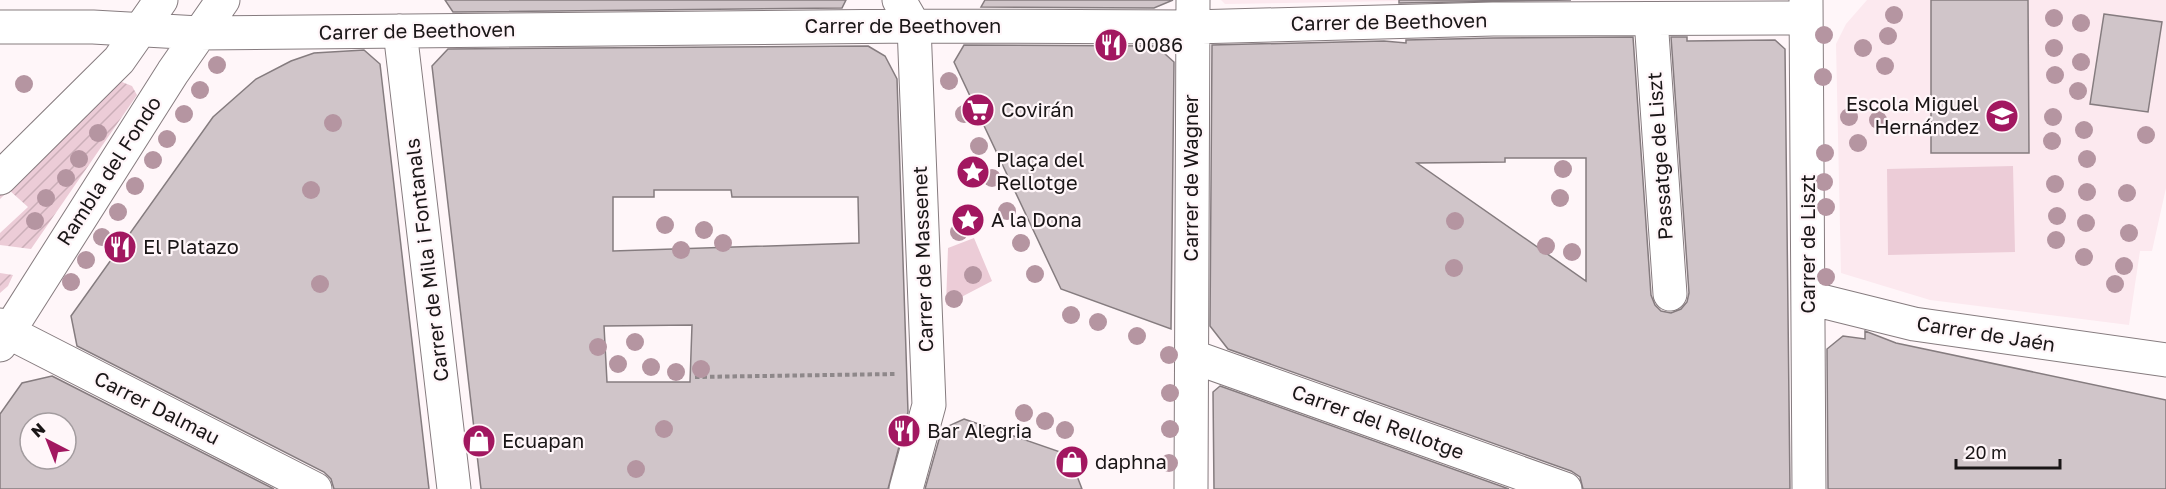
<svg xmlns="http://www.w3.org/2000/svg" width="2166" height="489" font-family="'Golos Text',sans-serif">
  <defs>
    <pattern id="garden-furrows" width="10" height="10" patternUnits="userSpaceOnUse" patternTransform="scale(1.5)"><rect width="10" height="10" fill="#ecccd7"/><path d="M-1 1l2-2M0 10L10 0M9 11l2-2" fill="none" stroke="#caaeb8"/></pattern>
  </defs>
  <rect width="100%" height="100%" fill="#fff6f9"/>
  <path fill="#fce9ef" d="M1221,0H1398L1399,1L1225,4Z
    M1867,0H2166V188L2152,251H2140L2129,325L1930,300L1841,273L1836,44L1846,24Z"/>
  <path fill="#ecccd7" d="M2013,166L2015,252L1888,255L1887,169Z
    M974,238L992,281L946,305L948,248Z"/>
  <path fill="url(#garden-furrows)" d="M117,80L132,86L137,95L31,249L0,245V233L28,207L9,190L0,199V190Z
    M0,273L13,275L8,286L0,293Z"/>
  <path fill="#d0c5c9" stroke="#857c7f" stroke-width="1.5" fill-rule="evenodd" d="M445,0H846L842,8L453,12Z
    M985,0H1173L1154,8L981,7Z
    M1399,0H1571L1399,3Z
    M1931,0H2028L2029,153H1931Z
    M2104,14L2162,22L2148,112L2090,104Z
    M1633,37L1651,295L1655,305L1661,311L1671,313L1681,309L1687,302L1689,293L1671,37H1687V41L1775,40L1785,49L1790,489H1583L1580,477L1571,471L1228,349L1210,326L1212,45L1384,41L1406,43V40L1493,38ZM1505,158H1586V281L1417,163L1505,162Z
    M964,45L1156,46L1174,62L1171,329L1061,289L954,62Z
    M868,46L885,56L897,79L908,412L888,489H481L432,66L448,49ZM654,190H731L732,197H858L859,243L613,251V197H654ZM692,325L690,382H607L604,326Z
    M364,50L380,64L429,489H334L331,479L324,472L77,346L71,316L213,117L256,79L291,61L314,53Z
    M1865,331L1896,343L2166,400V489H1828L1827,349L1843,336L1865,339Z
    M52,376L274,489H0V414L22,383ZM30,423H66V459H30Z
    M1220,386L1509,489H1214L1213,392Z
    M964,419L1069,455L1082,489H925L942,429Z"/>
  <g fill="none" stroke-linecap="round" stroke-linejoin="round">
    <g stroke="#867c7f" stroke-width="35">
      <path id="minor" d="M899,0L914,26L929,405L906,489
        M1806,0L1809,489
        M1651,19L1670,294
        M0,27H93L199,33L914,26L1192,27L1493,19L1806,18
        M400,31L454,489
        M0,178L119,60L161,0
        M1809,298L1914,324L2166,360
        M0,325L10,333L315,489
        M0,345L173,72L223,0
        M1191,356L1565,489
        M1191,489L1193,0"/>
    </g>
    <path stroke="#8e888a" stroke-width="4" stroke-dasharray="4.5 3" stroke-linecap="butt" d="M695,377L896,374"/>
    <use href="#minor" stroke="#fff" stroke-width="33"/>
  </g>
  <g fill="#b595a1">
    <circle cx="1894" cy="15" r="9"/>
    <circle cx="2054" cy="18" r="9"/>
    <circle cx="2081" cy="23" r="9"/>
    <circle cx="1824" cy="35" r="9"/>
    <circle cx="1888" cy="36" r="9"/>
    <circle cx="1863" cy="48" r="9"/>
    <circle cx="2054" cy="48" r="9"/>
    <circle cx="2081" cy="62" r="9"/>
    <circle cx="217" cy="65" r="9"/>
    <circle cx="1885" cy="66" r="9"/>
    <circle cx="2055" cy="75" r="9"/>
    <circle cx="1823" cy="77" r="9"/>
    <circle cx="949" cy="81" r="9"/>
    <circle cx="24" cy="84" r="9"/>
    <circle cx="200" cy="90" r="9"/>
    <circle cx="2078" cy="91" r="9"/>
    <circle cx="184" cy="114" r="9"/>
    <circle cx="964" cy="114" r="9"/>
    <circle cx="1849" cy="117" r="9"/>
    <circle cx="2053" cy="117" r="9"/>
    <circle cx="1878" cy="120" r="9"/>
    <circle cx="333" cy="123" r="9"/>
    <circle cx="2084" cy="130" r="9"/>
    <circle cx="98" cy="133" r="9"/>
    <circle cx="2146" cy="135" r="9"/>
    <circle cx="167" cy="139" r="9"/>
    <circle cx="2052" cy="141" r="9"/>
    <circle cx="1858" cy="143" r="9"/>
    <circle cx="979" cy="146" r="9"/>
    <circle cx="1825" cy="153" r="9"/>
    <circle cx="79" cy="159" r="9"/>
    <circle cx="2087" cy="159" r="9"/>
    <circle cx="153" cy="160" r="9"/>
    <circle cx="1563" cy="169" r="9"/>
    <circle cx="66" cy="178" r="9"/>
    <circle cx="992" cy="178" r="9"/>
    <circle cx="1824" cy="182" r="9"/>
    <circle cx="2055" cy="184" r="9"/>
    <circle cx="135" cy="186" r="9"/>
    <circle cx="311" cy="190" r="9"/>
    <circle cx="2087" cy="192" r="9"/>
    <circle cx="2127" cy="193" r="9"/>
    <circle cx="46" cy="198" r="9"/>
    <circle cx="1560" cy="198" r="9"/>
    <circle cx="1826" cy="207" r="9"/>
    <circle cx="1007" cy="211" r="9"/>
    <circle cx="118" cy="212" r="9"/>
    <circle cx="2057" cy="216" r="9"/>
    <circle cx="35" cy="221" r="9"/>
    <circle cx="1455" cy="221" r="9"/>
    <circle cx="2086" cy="223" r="9"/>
    <circle cx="665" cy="225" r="9"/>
    <circle cx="704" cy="230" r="9"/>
    <circle cx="959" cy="232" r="9"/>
    <circle cx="2129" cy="233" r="9"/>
    <circle cx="102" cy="237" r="9"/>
    <circle cx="2056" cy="240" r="9"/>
    <circle cx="723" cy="243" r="9"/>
    <circle cx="1021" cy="243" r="9"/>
    <circle cx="1546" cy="246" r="9"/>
    <circle cx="681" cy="250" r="9"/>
    <circle cx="1572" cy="252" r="9"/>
    <circle cx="2084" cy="257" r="9"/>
    <circle cx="86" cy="260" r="9"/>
    <circle cx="2124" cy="266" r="9"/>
    <circle cx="1454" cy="268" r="9"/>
    <circle cx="1035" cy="274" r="9"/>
    <circle cx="973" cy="275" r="9"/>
    <circle cx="1826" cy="277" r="9"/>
    <circle cx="71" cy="282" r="9"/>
    <circle cx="320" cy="284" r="9"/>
    <circle cx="2115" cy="284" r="9"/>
    <circle cx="954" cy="299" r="9"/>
    <circle cx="1071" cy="315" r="9"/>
    <circle cx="1098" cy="322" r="9"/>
    <circle cx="1137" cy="336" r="9"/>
    <circle cx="635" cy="342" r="9"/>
    <circle cx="598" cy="347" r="9"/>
    <circle cx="1169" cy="355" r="9"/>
    <circle cx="618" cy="364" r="9"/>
    <circle cx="651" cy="367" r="9"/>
    <circle cx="701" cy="369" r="9"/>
    <circle cx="676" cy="372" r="9"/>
    <circle cx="1170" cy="393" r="9"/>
    <circle cx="1024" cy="413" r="9"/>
    <circle cx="1045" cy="421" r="9"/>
    <circle cx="664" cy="429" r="9"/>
    <circle cx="1170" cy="429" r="9"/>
    <circle cx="1065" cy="430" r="9"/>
    <circle cx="1169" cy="463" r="9"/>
    <circle cx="636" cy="469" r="9"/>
  </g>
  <defs>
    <g id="restaurant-disc" transform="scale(1.725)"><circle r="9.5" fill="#a21760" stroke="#fff6f9"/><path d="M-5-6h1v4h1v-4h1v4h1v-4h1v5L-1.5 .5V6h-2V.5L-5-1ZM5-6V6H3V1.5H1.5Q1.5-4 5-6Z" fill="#fff"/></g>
    <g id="supermarket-disc" transform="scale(1.725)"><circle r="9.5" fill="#a21760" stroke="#fff6f9"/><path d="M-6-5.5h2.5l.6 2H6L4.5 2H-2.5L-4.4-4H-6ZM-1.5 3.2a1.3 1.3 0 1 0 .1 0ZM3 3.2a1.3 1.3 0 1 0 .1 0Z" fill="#fff"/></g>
    <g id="school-disc" transform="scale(1.725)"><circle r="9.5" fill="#a21760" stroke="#fff6f9"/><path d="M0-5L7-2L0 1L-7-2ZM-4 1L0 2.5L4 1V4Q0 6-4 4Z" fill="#fff"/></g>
    <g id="sight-disc" transform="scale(1.725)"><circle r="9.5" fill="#a21760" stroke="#fff6f9"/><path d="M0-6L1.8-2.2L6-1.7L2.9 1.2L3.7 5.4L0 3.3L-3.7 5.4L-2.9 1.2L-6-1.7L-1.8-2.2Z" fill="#fff"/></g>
    <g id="shop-disc" transform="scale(1.725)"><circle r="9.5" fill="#a21760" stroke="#fff6f9"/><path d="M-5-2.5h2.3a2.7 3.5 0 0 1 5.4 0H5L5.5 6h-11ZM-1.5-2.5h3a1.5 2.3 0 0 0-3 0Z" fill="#fff"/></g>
  </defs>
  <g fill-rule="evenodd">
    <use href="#restaurant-disc" x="1111" y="45"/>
    <use href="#supermarket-disc" x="978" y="110"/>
    <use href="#school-disc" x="2002" y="116"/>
    <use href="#sight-disc" x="973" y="172"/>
    <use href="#sight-disc" x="968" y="220"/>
    <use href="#restaurant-disc" x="120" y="247"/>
    <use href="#restaurant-disc" x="904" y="431"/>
    <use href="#shop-disc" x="479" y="441"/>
    <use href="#shop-disc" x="1072" y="462"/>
  </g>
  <g text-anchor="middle" stroke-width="4.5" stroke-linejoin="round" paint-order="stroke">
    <g font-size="20" fill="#1a1617" stroke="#fff6f9">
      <text transform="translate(1389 22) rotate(-1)" y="7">Carrer de Beethoven</text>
      <text x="903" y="33">Carrer de Beethoven</text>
      <text transform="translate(417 31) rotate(-1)" y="7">Carrer de Beethoven</text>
      <text transform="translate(1660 156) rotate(-94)" y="7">Passatge de Liszt</text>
      <text transform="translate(109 171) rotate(-57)" y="7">Rambla del Fondo</text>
      <text transform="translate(1191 178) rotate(-90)" y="7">Carrer de Wagner</text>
      <text transform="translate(1808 244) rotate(-90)" y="7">Carrer de Liszt</text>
      <text transform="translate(923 259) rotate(-92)" y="7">Carrer de Massenet</text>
      <text transform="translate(427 260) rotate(-97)" y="7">Carrer de Mila i Fontanals</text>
      <text transform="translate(1986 334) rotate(9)" y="7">Carrer de Jaén</text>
      <text transform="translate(157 408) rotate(27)" y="7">Carrer Dalmau</text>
      <text transform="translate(1378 422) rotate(20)" y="7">Carrer del Rellotge</text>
    </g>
    <g font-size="20" fill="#1a1617" stroke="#fff6f9" text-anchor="start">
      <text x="1134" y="52">0086</text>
      <text x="1979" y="111" text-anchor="end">Escola Miguel<tspan x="1979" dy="23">Hernández</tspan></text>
      <text x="1001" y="117">Covirán</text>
      <text x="996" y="167">Plaça del<tspan x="996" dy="23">Rellotge</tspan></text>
      <text x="991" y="227">A la Dona</text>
      <text x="143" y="254">El Platazo</text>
      <text x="927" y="438">Bar Alegria</text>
      <text x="502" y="448">Ecuapan</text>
      <text x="1095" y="469">daphna</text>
    </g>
  </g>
  <g transform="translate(48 441) rotate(318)"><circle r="28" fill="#fff6f9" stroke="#a39c9f" stroke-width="1.5"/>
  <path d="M0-4.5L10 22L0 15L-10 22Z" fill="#a21760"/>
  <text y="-9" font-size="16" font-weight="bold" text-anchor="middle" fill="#1a1617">N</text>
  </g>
  <path d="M1956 459v9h104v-9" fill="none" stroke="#1a1617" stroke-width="3"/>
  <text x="1965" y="459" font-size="18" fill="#1a1617" stroke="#fff6f9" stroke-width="4.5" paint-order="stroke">20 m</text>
</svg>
